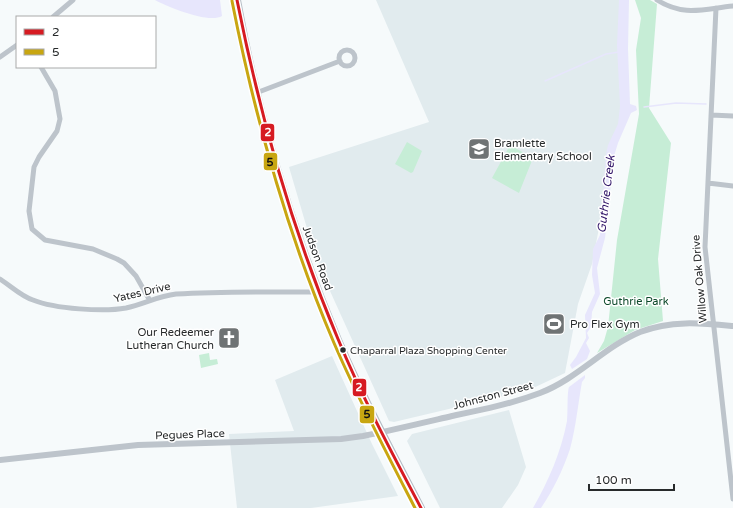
<svg xmlns="http://www.w3.org/2000/svg" width="733" height="508" font-family="'Varela Round',sans-serif">
  <rect width="100%" height="100%" fill="#f6fafb"/>
  <path fill="#e1ebee" d="M376,0H623L624,116L611,143L606,192L592,264L578,304L565,373L529,390L394,422L389,421L330,291L311,242L289,167L429,122Z
    M332,356L372,444L398,496L311,508H237L229,434L294,431L275,380Z
    M509,410L526,467L518,485L502,508H440L407,441L412,434Z"/>
  <path fill="#c6edd6" d="M635,0H650L657,4L649,108L671,143L658,259L663,321L635,330L597,353L604,341L608,327L617,240L639,114L636,50L641,18Z
    M407,142L422,151L413,172L411,173L395,164Z
    M510,145L533,158L519,193L492,178Z
    M209,353L210,360L217,359L218,364L201,368L199,355Z"/>
  <path fill="#e7e6fc" d="M155,0H220L222,16C209,24 168,7 155,0Z
    M619,0H629L628,49L630,104L636,106L637,110L631,113L618,143L614,156L605,238L597,268L600,294L592,312L591,327L587,333L589,338L586,343L590,351L587,359L572,369L570,365L576,357L586,338L585,315L595,293L592,275L593,249L600,235L606,154L608,145L618,124L620,106L617,45Z
    M585,375V378L582,382C578,404 576,427 570,449C563,470 553,490 541,508H533C549,480 561,452 567,421C568,412 567,392 569,387Z"/>
  <g fill="none" stroke-linecap="round" stroke-linejoin="round">
    <path stroke="#e7e6fc" stroke-width="1.5" d="M545,81L606,54L619,52
      M644,107L676,103L706,104"/>
    <path stroke="#bdc4cb" stroke-width="5" d="M657,0C684,17 703,9 733,6
      M716,8L705,247L733,499
      M53,17L73,0
      M339 58a8 8 0 1 1 16 0a8 8 0 1 1-16 0Z
      M0,57L17,45
      M41,67L55,91L60,119L57,131L39,157L34,167L29,211L32,229L45,240L93,249L117,259L124,263L136,276L149,299
      M256,93L340,61
      M711,115L733,116
      M708,183L733,186
      M0,279C11,286 21,296 33,300C55,309 104,312 126,308C144,304 158,296 176,294C224,291 271,292 319,292"/>
    <path stroke="#bdc4cb" stroke-width="6" d="M0,460L138,445L341,439L363,436C393,430 422,423 452,416C481,410 511,404 540,393C577,379 604,347 640,332C671,320 701,323 733,326"/>
    <path stroke="#b4bcc5" stroke-width="8" d="M237,0C258,117 292,231 338,340C363,398 392,453 421,508"/>
    <g stroke="#fff" stroke-width="6">
      <path id="bus-1" d="M237,0C260,116 292,230 338,339C362,397 392,453 421,508"/>
    </g>
    <g stroke="#fff" stroke-width="6">
      <path id="bus-2" d="M232,1C255,118 287,233 334,343C358,399 387,454 415,508"/>
    </g>
    <use href="#bus-1" stroke="#d61b22" stroke-width="3"/>
    <use href="#bus-2" stroke="#c8a611" stroke-width="3"/>
  </g>
  <defs>
    <g id="school-square" transform="scale(1.15)"><rect x="-9" y="-9" width="18" height="18" rx="4" fill="#6f7374" stroke="#fff"/><path d="M0-5L7-2L0 1L-7-2ZM-4 1L0 2.5L4 1V4Q0 6-4 4Z" fill="#fff"/></g>
    <g id="stadium-square" transform="scale(1.15)"><rect x="-9" y="-9" width="18" height="18" rx="4" fill="#6f7374" stroke="#fff"/><path d="M0-5a6.5 5 0 1 0 0 10a6.5 5 0 1 0 0-10ZM-3.5-1.8h7v3.6h-7Z" fill="#fff"/></g>
    <g id="church-square" transform="scale(1.15)"><rect x="-9" y="-9" width="18" height="18" rx="4" fill="#6f7374" stroke="#fff"/><path d="M-1.2-6h2.4v3.5h3.3v2.4h-3.3V6h-2.4V-.1h-3.3v-2.4h3.3Z" fill="#fff"/></g>
  </defs>
  <g fill-rule="evenodd">
    <use href="#school-square" x="479" y="149"/>
    <use href="#stadium-square" x="554" y="324"/>
    <use href="#church-square" x="229" y="338"/>
  </g>
  <circle fill="#272a2b" stroke="#fff" stroke-width="1.5" cx="343" cy="350" r="3.5"/>
  <g text-anchor="middle" stroke-width="3" stroke-linejoin="round" paint-order="stroke">
    <g font-size="10" fill="#272a2b" stroke="#fff" text-anchor="start">
      <text x="350" y="354">Chaparral Plaza Shopping Center</text>
    </g>
    <g font-size="11" fill="#272a2b" stroke="#fff" text-anchor="start">
      <text x="494" y="147">Bramlette<tspan x="494" dy="13">Elementary School</tspan></text>
      <text x="570" y="328">Pro Flex Gym</text>
      <text x="214" y="336" text-anchor="end">Our Redeemer<tspan x="214" dy="13">Lutheran Church</tspan></text>
    </g>
    <g font-size="11" fill="#272a2b" stroke="#fff">
      <text transform="translate(318 258) rotate(70)" y="4">Judson Road</text>
      <text transform="translate(699 279) rotate(-95)" y="4">Willow Oak Drive</text>
      <text transform="translate(142 292) rotate(-13)" y="4">Yates Drive</text>
      <text transform="translate(493 395) rotate(-15)" y="4">Johnston Street</text>
      <text transform="translate(190 434) rotate(-2)" y="4">Pegues Place</text>
    </g>
    <g font-size="11" fill="#0c492a" stroke="#fff">
      <text x="636" y="305">Guthrie Park</text>
    </g>
    <g font-size="12" font-style="italic" fill="#33176a" stroke="#fff">
      <text transform="translate(606 194) rotate(-83)" y="4">Guthrie Creek</text>
    </g>
  </g>
  <g stroke="#fff" stroke-width="1.5">
    <rect x="260" y="123" width="15" height="19" rx="4" fill="#d61b22"/>
    <rect x="263" y="152" width="15" height="19" rx="4" fill="#c8a611"/>
    <rect x="352" y="378" width="15" height="19" rx="4" fill="#d61b22"/>
    <rect x="359" y="405" width="16" height="19" rx="4" fill="#c8a611"/>
  </g>
  <g font-size="11" text-anchor="middle" font-weight="bold" fill="#fff">
    <text x="268" y="136">2</text>
    <text x="359" y="391">2</text>
  </g>
  <g font-size="11" text-anchor="middle" font-weight="bold" fill="#111">
    <text x="270" y="166">5</text>
    <text x="367" y="418">5</text>
  </g>
  <rect x="16" y="16" width="140" height="52" fill="#ffffff" stroke="#a9aaaa"/>
  <rect x="24" y="29" width="20" height="6" fill="#d61b22" stroke="#a9aaaa"/>
  <text x="52" y="36" font-size="12" fill="#272a2b">2</text>
  <rect x="24" y="49" width="20" height="6" fill="#c8a611" stroke="#a9aaaa"/>
  <text x="52" y="56" font-size="12" fill="#272a2b">5</text>
  <path d="M589 484v6h85v-6" fill="none" stroke="#272a2b" stroke-width="2"/>
  <text x="595" y="484" font-size="12" fill="#272a2b" stroke="#ffffff" stroke-width="3" paint-order="stroke">100 m</text>
</svg>
